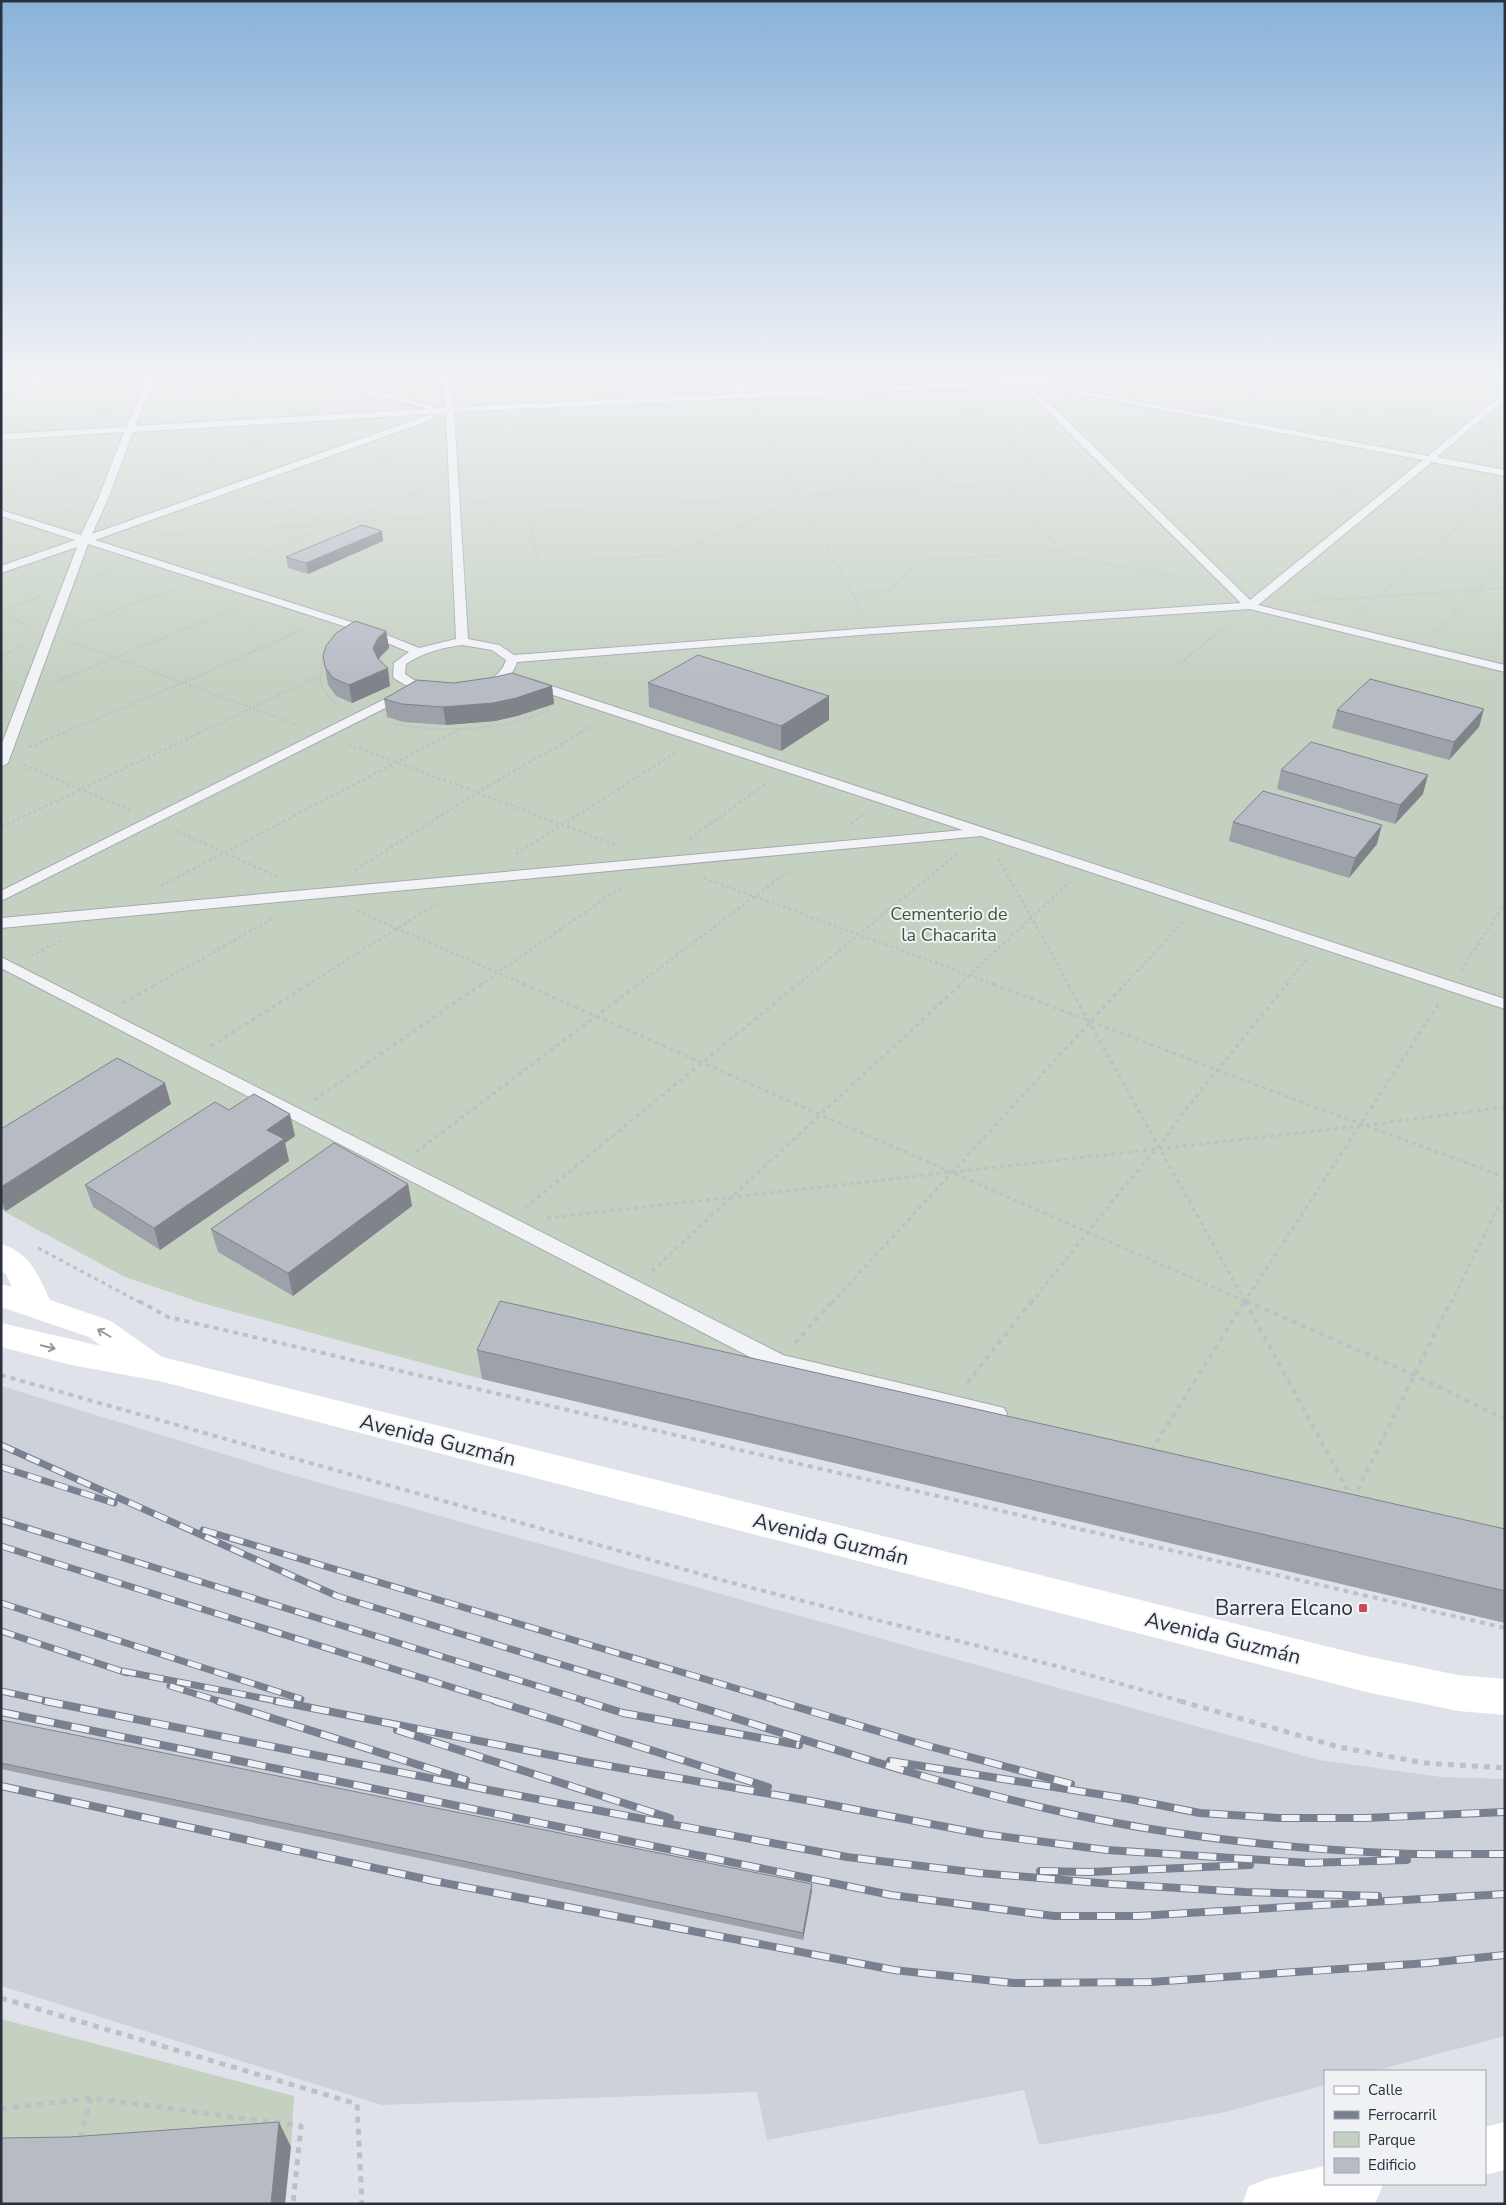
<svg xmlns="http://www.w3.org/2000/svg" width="1506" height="2205" font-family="'Nunito Sans',sans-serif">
  <rect width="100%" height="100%" fill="#dfe2e8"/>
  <path fill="#cdd1da" d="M1,1386L285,1473L1319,1760L1441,1777L1505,1779V2036L1374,2071H1325V2085L1225,2112L1039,2145L1024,2090L767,2140L757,2092L382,2105L1,1986Z"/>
  <path fill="#c4d1c1" d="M1,373H1505V1623L482,1379L205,1304L125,1277L1,1210Z
    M1,2019L294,2096L291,2147L86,2162L1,2163Z"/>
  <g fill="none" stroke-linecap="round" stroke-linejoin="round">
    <g stroke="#a5a9b2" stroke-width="2">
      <path id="service" d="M10,373H23L1,379V375Z
        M65,373H77L1,395V390Z
        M150,373H158L135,426L445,408L441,373H449L454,407L738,394L727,373H735L746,393L1016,380L1015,378L1019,376L1025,380L1168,373H1214L1210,375L1030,384L1250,600L1423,460L1053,389H1050V385L1428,456L1505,392V399L1437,457L1505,470V476L1432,462L1258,605L1505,665V672L1250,609L873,634L517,662C508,695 454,697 427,693C414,691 406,685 395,679L393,676L394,663L409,652L359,631L88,544L8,763L1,767V746L77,547L1,573V566L75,540L1,516V510L81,535L98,499L124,432L1,440V434L126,427ZM1021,385L1241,603L873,628L514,655L499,645L468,639L454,412ZM446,413L456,639L419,648L367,627L95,540L434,419V415H428L92,534L108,499L133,432ZM462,645L492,650L506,660C498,689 451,691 426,685C418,683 412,679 405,674L406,664C424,652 441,648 462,645Z
        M284,373H297L434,406L430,409Z
        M530,679L1505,999V1009L981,836L1,928V918L963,830L526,686L524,683L526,680Z
        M407,688L411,689L413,692L411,695L1,901V891Z
        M1,957L783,1355L996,1406L1004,1408L1007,1414L1004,1420L996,1422L771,1368L1,968Z"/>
    </g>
    <path stroke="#bec0c6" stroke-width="2" stroke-dasharray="2 2" stroke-linecap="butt" d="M1302,373L1391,433
      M1420,373L1490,384
      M382,377L397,373
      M464,377L475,373
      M514,387L555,373
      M167,391L228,373
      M1347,401L1449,419
      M1240,404L1289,373
      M210,405L275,384
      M100,411L118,406
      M754,412L863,613
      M1316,420L1383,373
      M543,422L546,440
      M890,427L951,487
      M517,441L721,429L764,433L890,426L983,413L1051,485
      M1490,446L1505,449
      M375,458L434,473
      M1,469L51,454
      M1468,485L1505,510
      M127,491L272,440
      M861,493L847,472L906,445L1007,439
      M7,495L93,467
      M256,500L334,523
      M473,502H485L496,515L486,529H475
      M63,513L76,508
      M527,513L540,564L666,555L767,515L798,497
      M496,515L951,487L1091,483L1087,476L1090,475
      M342,523L435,517
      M160,535L333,524
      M1,544H14
      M1062,551L1075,558L1185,578L1196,590
      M230,566L434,486
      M1256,576V474L1355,495
      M91,577L114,569
      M852,593L891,590L919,561L1062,551L1006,486
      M1313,601L1505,588
      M1,611L41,596
      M1,614L31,626
      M1358,614L1488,499
      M74,626L175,588
      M1435,632L1505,561
      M69,641L298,725
      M1,656L24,646
      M326,656C315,676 319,693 339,704
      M1181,663L1225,627
      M55,682L236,608
      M389,723C441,733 501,732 550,710
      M63,733L185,682L304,629
      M199,733L317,677
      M452,733L459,729
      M579,733L593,725"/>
    <path stroke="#bec0c6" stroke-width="2.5" stroke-dasharray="3 3" stroke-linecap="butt" d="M348,744L616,845
      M29,747L66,732
      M23,765L130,810
      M851,824L864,814
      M1,827L202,732
      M177,831L278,877
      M690,839L768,782
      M516,854L677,752
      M998,858L1069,985
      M355,870L478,792L582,732
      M704,878L996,985
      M161,886L454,732
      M357,911L526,985
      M31,956L63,939
      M1461,970L1505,903
      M155,985L272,919
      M307,985L436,904
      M480,985L623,886
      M637,985L790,870
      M797,985L957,854
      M959,985L1070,882
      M1124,985L1186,919
      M1286,985L1307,959"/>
    <path stroke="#bec0c6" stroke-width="3" stroke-dasharray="4 4" stroke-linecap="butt" d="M523,984L1249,1303
      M993,984L1304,1103L1505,1177
      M1068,984L1246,1303
      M123,1003L157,984
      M211,1046L309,984
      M314,1100L482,984
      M416,1152L639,984
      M525,1208L798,984
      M547,1218L1360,1126L1505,1107
      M38,1248L141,1303
      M652,1271L961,984
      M832,1303L1125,984
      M1031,1303L1132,1177L1158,1148L1183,1113L1287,984
      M1244,1303L1440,1002
      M1451,1303L1505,1193"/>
    <path stroke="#bec0c6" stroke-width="4" stroke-dasharray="5 5" stroke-linecap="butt" d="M139,1301L168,1317L1505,1628
      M1245,1301L1351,1496
      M1246,1301L1414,1375L1505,1419
      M795,1343L833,1301
      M1,1375L725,1581L1068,1669L1184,1702
      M967,1383L1032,1301
      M1151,1451L1245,1301
      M1353,1499L1451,1301"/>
    <path stroke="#bec0c6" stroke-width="5" stroke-dasharray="6 6" stroke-linecap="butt" d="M1180,1701L1339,1747L1424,1763L1505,1768
      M1,1998L357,2104L362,2204
      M1,2109L91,2098L301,2126L293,2204
      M80,2138L91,2098"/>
    <use href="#service" fill="#f2f3f6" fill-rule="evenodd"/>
    <path fill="#fff" fill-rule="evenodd" d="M1,1244C31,1253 37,1274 50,1300L111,1321L162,1357L1366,1656L1458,1675L1505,1679V1715L1458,1711L1366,1692L159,1381L71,1365L1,1347V1323L101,1346L89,1337L1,1307V1284L12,1287L6,1274L1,1271Z
      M1505,2122V2170L1485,2175V2127Z
      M1325,2166V2184H1383L1376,2202L1370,2204H1242L1249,2186L1267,2179Z"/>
    <g stroke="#798191" stroke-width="7">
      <path id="rail-far1" d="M1,1445L337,1596L684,1702
        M1,1467L114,1503
        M1,1520L589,1702
        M203,1530L782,1702
        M1,1546L499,1702
        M1,1603L301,1699
        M1,1631L127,1673
        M122,1671L282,1702
        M170,1686L222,1702
        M1,1691L51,1702"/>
    </g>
    <g stroke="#798191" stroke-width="8">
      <path id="rail" d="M45,1701L494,1791L847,1857L979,1873L1112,1884L1245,1892L1378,1896
        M218,1701L466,1780
        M276,1701L586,1762L811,1801L983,1834L1107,1850L1310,1863
        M495,1701L768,1787
        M585,1701L623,1713L799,1745
        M680,1701C810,1741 938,1785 1071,1814C1174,1836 1281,1848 1386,1853C1426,1855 1466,1854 1505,1854
        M777,1701L921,1744L1071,1784
        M1,1712L891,1895L1054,1916H1138L1505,1894
        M397,1730L670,1818
        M890,1761L1129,1799L1200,1813L1278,1818H1364L1505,1812
        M1,1786L434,1881L894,1970L1013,1983L1151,1982L1428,1963L1505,1955
        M1305,1863L1407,1860
        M1040,1871L1089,1872L1250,1865"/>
    </g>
    <use href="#rail-far1" stroke="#eff1f5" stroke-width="5" stroke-dasharray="14" stroke-linecap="butt"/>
    <use href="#rail" stroke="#eff1f5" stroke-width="6" stroke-dasharray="18" stroke-linecap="butt"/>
  </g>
  <path fill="#9da1a9" d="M382,531L383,541L308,574L288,568L286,557Z
    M386,631L389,648L381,656L378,660L390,686L352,703L336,696L328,685L323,656Z
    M454,683L552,686L554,704L517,716L495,721L446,725L404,722L387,717L384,699Z
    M648,683L829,696V720L781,751L649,707Z
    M1337,710L1479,727L1449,760L1332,728Z
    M1281,770L1423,794L1395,824L1277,789Z
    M1233,822L1377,844L1349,878L1229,841Z
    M171,1104L6,1211L1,1208V1129Z
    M229,1110L295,1136L285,1143L289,1161L160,1250L93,1207L85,1185Z
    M408,1184L412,1206L293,1296L218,1252L211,1229Z
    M477,1350L1505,1529V1623L482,1379Z
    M1,1720L812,1884V1891L803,1940L1,1769Z"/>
  <path fill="#808389" d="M382,531L383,541L308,574L306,563Z
    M386,631L389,648L381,656L375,665L373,648L378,638Z
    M388,668L390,686L352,703L349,685Z
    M552,686L554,704L517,716L495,721L446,725L443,707Z
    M829,696V720L781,751V726Z
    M1484,709L1479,727L1449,760L1454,742Z
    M1428,775L1423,794L1395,824L1400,805Z
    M1382,825L1377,844L1349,878L1355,858Z
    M165,1083L171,1104L6,1211L1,1198V1187Z
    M290,1114L295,1136L285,1143L289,1161L160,1250L154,1228L267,1130Z
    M408,1184L412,1206L293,1296L288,1273Z
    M812,1884V1891L803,1940V1933Z
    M279,2122L291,2147L285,2204H271Z"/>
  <path fill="#b7bbc4" stroke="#808389" d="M362,525L382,531L306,563L286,557Z
    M355,621L386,631L378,638L373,648L378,659L388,668L349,685L333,678L325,667L323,656L326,646L336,633Z
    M698,655L829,696L781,726L648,683Z
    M512,673L552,686L516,698L493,703L443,707L402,704L384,699L417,680L454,683L495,677Z
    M1370,679L1484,709L1454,742L1337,710Z
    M1311,742L1428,775L1400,805L1281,770Z
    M1263,791L1382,825L1355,858L1233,822Z
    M117,1058L165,1083L1,1187V1129Z
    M254,1094L290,1114L267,1130L284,1139L154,1228L85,1185L215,1102L229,1110Z
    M334,1143L408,1184L288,1273L211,1229Z
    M500,1301L1505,1529V1591L477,1350Z
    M1,1720L812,1884L803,1933L1,1763Z
    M279,2122L271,2204H1V2138L70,2137Z"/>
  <defs><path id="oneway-shaft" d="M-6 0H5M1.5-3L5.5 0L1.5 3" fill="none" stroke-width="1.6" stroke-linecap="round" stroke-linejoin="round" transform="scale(1.25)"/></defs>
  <g stroke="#94989e">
    <use href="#oneway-shaft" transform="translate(104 1333) rotate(-150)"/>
    <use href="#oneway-shaft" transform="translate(48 1347) rotate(14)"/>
  </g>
  <linearGradient id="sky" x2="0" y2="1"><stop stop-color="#89b2da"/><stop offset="0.55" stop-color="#f1f2f5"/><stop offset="1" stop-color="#f1f2f5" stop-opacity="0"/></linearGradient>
  <rect width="1506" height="681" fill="url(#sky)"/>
  <rect fill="#c84957" stroke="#eff1f5" stroke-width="2" x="1358" y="1603" width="10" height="10" rx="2.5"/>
  <g text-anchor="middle" stroke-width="4" stroke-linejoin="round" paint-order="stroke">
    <g font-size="18" fill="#3c5937" stroke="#eff1f5">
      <text x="949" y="920">Cementerio de<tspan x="949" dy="21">la Chacarita</tspan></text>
    </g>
    <g font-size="21" fill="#29303e" stroke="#eff1f5">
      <text transform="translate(438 1440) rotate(14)" y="7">Avenida Guzmán</text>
      <text transform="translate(831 1539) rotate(14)" y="7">Avenida Guzmán</text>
      <text transform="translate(1223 1638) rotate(14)" y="7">Avenida Guzmán</text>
    </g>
    <g font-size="21" fill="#29303e" stroke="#eff1f5" text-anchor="end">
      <text x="1353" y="1615">Barrera Elcano</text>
    </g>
  </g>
  <rect width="1506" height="2205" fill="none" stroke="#29303e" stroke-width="5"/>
  <rect x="1324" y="2070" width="162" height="115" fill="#eff1f5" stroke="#a0a4ac"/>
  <rect x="1334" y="2086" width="25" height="8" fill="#ffffff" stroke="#a0a4ac"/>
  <text x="1368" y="2095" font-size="15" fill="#29303e">Calle</text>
  <rect x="1334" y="2111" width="25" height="8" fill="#798191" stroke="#a0a4ac"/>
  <text x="1368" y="2120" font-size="15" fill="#29303e">Ferrocarril</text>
  <rect x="1334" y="2132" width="25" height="15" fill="#c4d1c1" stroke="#a0a4ac"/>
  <text x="1368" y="2145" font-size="15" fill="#29303e">Parque</text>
  <rect x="1334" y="2158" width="25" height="15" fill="#b7bbc4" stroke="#a0a4ac"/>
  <text x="1368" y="2170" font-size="15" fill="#29303e">Edificio</text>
</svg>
